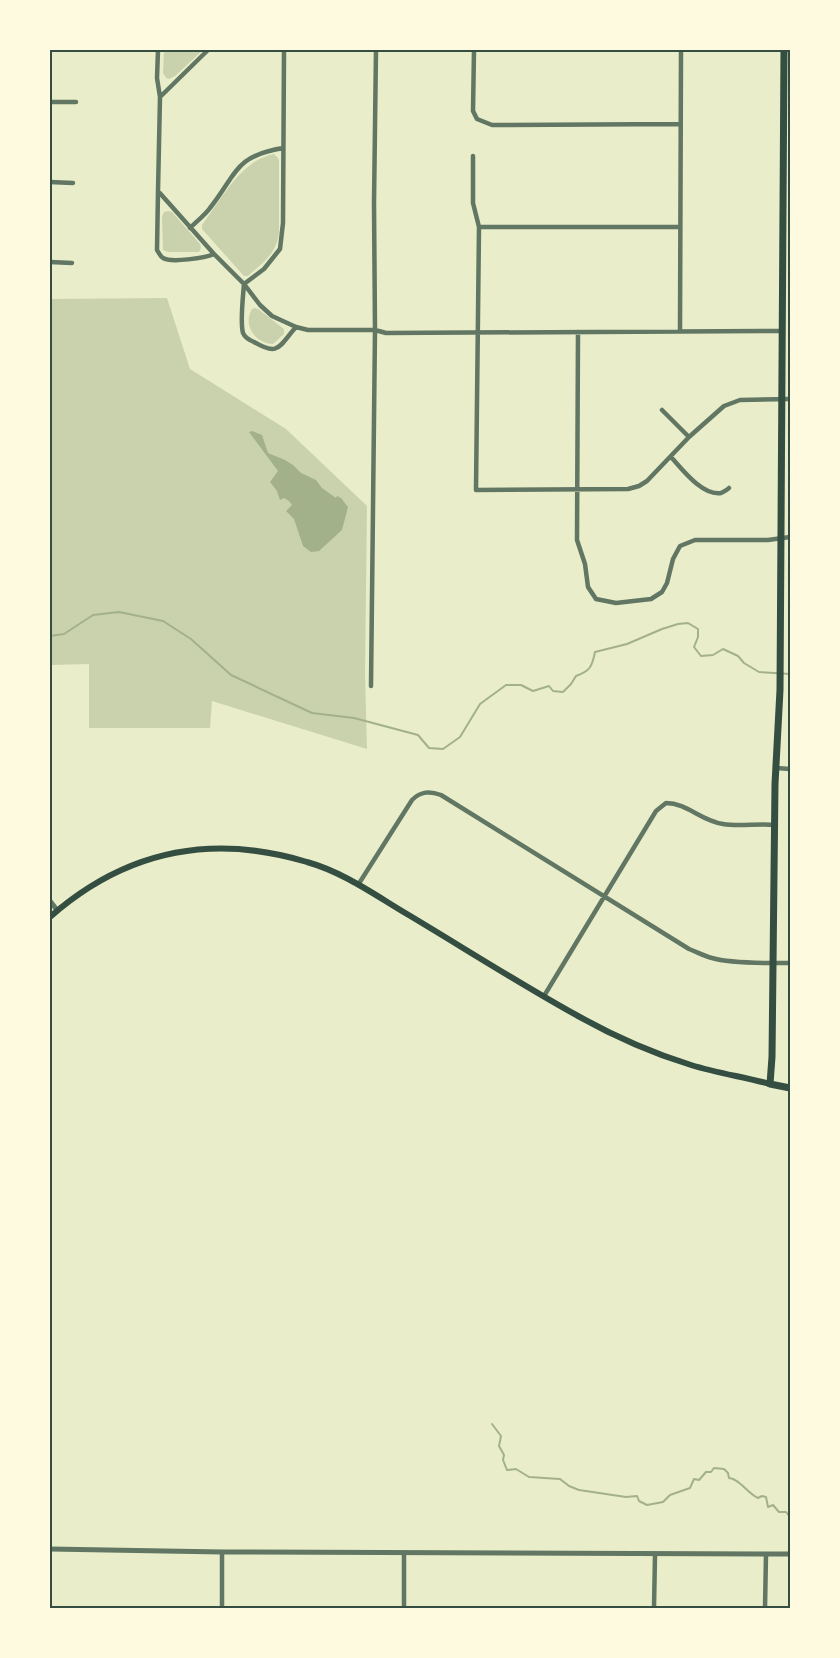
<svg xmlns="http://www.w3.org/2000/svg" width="840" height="1658" font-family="Mulish,sans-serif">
  <rect width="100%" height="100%" fill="#e9edc9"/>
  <path fill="#cad2ad" d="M164,50H203L175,76L169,79L166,78L163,73Z
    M274,154L278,158L279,161V233C276,255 263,262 248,276H244L202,229V225C221,200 241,160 274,154Z
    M168,211L172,212L200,244L201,248L199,252H168L163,250L162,217L164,212Z
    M167,298L190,369L286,429L367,506L365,674L367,749L212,701L210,728H89V664L50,665V299Z
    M255,308L258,309L284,329V334L273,344C256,343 242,326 252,309Z"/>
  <path fill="#a3b18a" d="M252,431L262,435L268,453L285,460L293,465L301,473L316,480L322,488L336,498L337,496L341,498L348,507L342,530L319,551L311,552L303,546L294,519L286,511L292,505L289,501L284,498L280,500L277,491L270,482L278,471L249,432Z"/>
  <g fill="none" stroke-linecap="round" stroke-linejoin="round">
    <path stroke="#a3b18a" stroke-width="2" d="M50,636L64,634L93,615L119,612L163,621L191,639L231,675L312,713L354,718L418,735L429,748L443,749L460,737L480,704L506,685H521L533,691L549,686L553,691L563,692L571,684L576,676C590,671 592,667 595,652L627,644L662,629L678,624L688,623L698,629V637L694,647L701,656L713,655L723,649L738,656L744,663L759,672L790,674
      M492,1424L501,1436L499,1446L504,1455L503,1460L507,1470L516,1469L529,1477L560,1479L569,1486L579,1490L626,1497L637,1496L639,1501L647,1505L663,1502L670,1495L690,1488L694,1479L699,1480L706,1472H711L714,1468L724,1469L728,1473L729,1478C740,1479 747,1493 758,1498L762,1496L766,1497L768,1507L773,1505L779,1512H786L790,1517"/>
    <path stroke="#617663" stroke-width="4.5" d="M158,50L157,78L160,97
      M208,50L160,97L158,191L214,254L244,284L260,305L272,316L296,327L308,330H375L386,333L782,331
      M474,50L473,111L477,119L492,125L680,124
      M50,102H76
      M473,156V203L479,227L476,490L628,489L639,486L647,481L689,437L724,406L740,400L790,399
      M50,182L73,183
      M158,191L157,250C159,253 160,256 163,258C171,263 205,258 214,254
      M479,227H679
      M190,228C197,221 205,215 210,208C237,174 234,156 283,148
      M50,262L72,263
      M244,284L264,269L280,249L283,223L284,50
      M244,284C243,296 240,323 243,333C245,338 249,340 254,342C279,357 279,346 296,327
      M680,331L681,50
      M578,332L577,540L585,564L588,587L596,599L616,603L651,599L662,592L667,583L673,559L680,546L695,540H768L790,537
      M662,410L689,437
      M671,457C682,469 702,496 721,493C723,492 728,489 729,488
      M371,686L375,330L374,203L376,50
      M776,768L790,769
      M358,885L412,800C421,791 430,791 441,795L689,949C697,952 704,956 712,958C732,964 769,963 790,963
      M544,996L656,811L666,803C687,803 701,821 723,824C739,827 758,823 775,825
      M222,1552V1608
      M404,1554V1608
      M654,1608L655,1555
      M765,1608L766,1554"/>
    <path stroke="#617663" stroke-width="5" d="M50,901L57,910
      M50,1549L222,1552L790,1554"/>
    <path stroke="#344e41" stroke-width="6" d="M50,917C125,851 211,833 307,862C343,872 375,895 407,914C464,948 520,984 578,1016C614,1036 652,1053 691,1065C717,1073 744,1077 770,1084"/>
    <path stroke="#344e41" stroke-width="7" d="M784,50L780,690L775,784L772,1057L770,1084L790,1088"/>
  </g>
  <rect width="840" height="1658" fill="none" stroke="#fefae0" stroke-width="102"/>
  <rect x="51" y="51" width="738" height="1556" fill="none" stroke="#344e41" stroke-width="2"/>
</svg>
